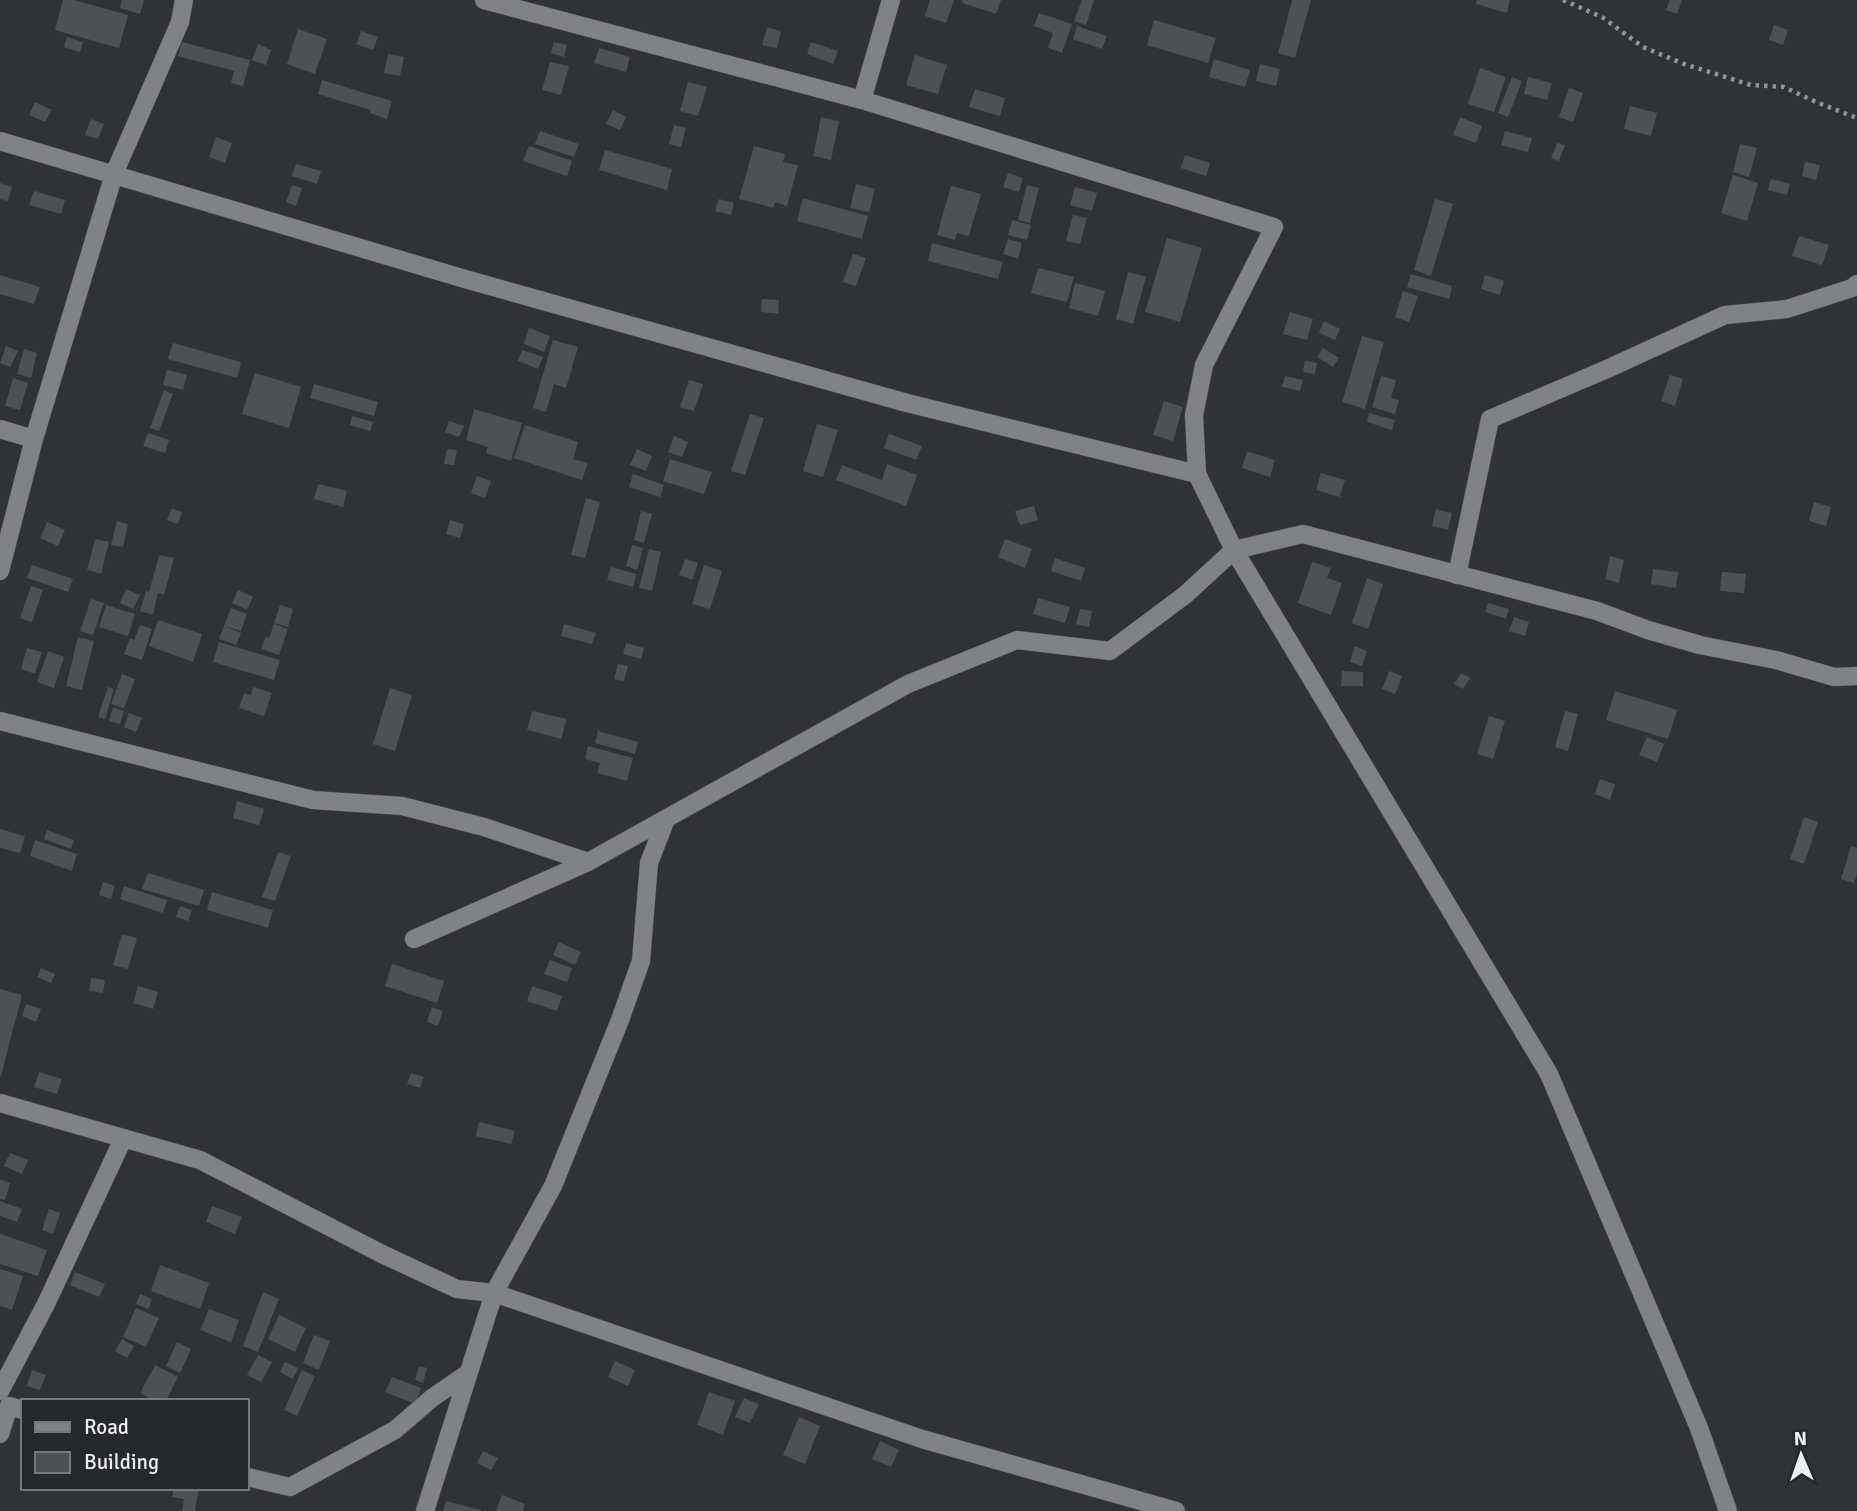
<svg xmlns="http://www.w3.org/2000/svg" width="1857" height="1511" font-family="Signika,sans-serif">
  <rect width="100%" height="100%" fill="#303235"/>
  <path fill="#4e5054" d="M63,0H74L128,15L119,48L55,30Z
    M122,0H144L140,14L120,8Z
    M930,0H954L946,23L925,16Z
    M963,0H1001L996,14L962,3Z
    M1082,0H1094L1086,25L1074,21Z
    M1292,0H1311L1295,58L1278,53Z
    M1477,0H1510L1507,13L1476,4Z
    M1670,0H1682L1677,14L1666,10Z
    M1039,13L1072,24L1062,53L1048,48L1053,33L1034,26Z
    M1154,20L1216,38L1208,63L1147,45Z
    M1774,25L1788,30L1783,45L1769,40Z
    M1077,26L1107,36L1102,49L1073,39Z
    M767,27L781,31L777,48L762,45Z
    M298,29L327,39L315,74L287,64Z
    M361,31L378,37L373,50L356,44Z
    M67,37L83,42L80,52L64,47Z
    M182,42L250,60L243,86L231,83L234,71L178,56Z
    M554,42L567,45L564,57L551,53Z
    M811,42L838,51L833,64L807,54Z
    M258,44L271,50L266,65L252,60Z
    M599,48L630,57L626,72L594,63Z
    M388,54L404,57L400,76L384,73Z
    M915,55L947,65L938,94L906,85Z
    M1214,59L1250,70L1245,87L1209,77Z
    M550,62L569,66L561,95L542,90Z
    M1260,64L1280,69L1276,86L1256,81Z
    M1480,68L1506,77L1494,112L1468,104Z
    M1512,77L1522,81L1508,117L1498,113Z
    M1528,77L1552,83L1547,100L1524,94Z
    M322,80L392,101L387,119L370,113L371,110L318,94Z
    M688,82L707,87L698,116L680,111Z
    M1569,88L1583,93L1573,122L1559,117Z
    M975,89L1005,98L1000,116L969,107Z
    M35,102L52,110L45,122L29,115Z
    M1630,106L1657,113L1651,136L1624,129Z
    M613,110L626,117L620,130L606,124Z
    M821,117L839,121L831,160L813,156Z
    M1460,117L1482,126L1476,143L1453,135Z
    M91,119L104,124L98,139L85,135Z
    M674,125L686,128L681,147L669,144Z
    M540,131L579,144L574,157L535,144Z
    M1505,131L1532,138L1528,152L1501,145Z
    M216,137L232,143L225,163L209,157Z
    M1557,143L1565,145L1559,161L1551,158Z
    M1740,144L1757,148L1749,177L1733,172Z
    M529,146L572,161L567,176L523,161Z
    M754,146L785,154L783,162L798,165L787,206L775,202L773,208L739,199Z
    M605,150L672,169L667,190L599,170Z
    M1185,155L1210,163L1206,176L1181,168Z
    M1805,162L1820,165L1816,180L1802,176Z
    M296,164L321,171L317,184L292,176Z
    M1008,173L1023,178L1019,192L1003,187Z
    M1733,175L1758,183L1747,221L1721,213Z
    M1771,179L1790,184L1787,195L1768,190Z
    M0,183L12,187L8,201L0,199Z
    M856,184L875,189L869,212L850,208Z
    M292,185L302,188L296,206L286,202Z
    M1027,185L1039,188L1030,223L1018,220Z
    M951,186L981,194L969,236L957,233L955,240L937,235Z
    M1075,187L1097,193L1092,211L1070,205Z
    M34,191L65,200L61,214L29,205Z
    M803,198L868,216L862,239L797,221Z
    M719,199L734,203L731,215L715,211Z
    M1435,199L1453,204L1431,276L1414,270Z
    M1073,215L1087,218L1080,244L1066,241Z
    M1012,220L1031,225L1027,240L1008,235Z
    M1799,236L1829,245L1822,265L1792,256Z
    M1167,238L1202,248L1180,322L1145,312Z
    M1008,239L1022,243L1018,259L1003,254Z
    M932,243L1003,262L998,279L928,261Z
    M853,254L866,258L856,286L843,282Z
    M1038,268L1074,277L1067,302L1031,293Z
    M1128,272L1146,277L1133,324L1116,319Z
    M1411,274L1452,286L1449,299L1407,287Z
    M0,275L40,287L34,304L0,294Z
    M1485,275L1504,281L1500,295L1481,289Z
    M1075,283L1105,291L1098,316L1069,308Z
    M1403,291L1418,296L1409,322L1395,317Z
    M762,299L779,300L778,314L761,312Z
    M1290,312L1313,319L1307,340L1283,334Z
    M1324,321L1340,329L1335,340L1319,333Z
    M529,328L550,336L544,352L524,344Z
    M1362,336L1384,342L1365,409L1342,402Z
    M553,340L578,347L566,388L554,384L546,412L533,408Z
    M173,343L241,362L237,378L168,359Z
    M6,346L18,351L10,367L0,363Z
    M1323,348L1339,358L1333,367L1317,357Z
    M24,349L37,353L31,378L17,374Z
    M522,350L543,357L538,369L518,361Z
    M1305,361L1317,363L1315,374L1303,372Z
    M167,370L187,375L183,390L163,385Z
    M255,373L301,387L289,428L242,414Z
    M1670,375L1683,379L1675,406L1661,401Z
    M1285,376L1303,380L1300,391L1282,387Z
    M1381,376L1396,380L1391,398L1399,400L1395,414L1372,407Z
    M13,378L28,383L20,410L5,406Z
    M689,380L703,384L694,411L680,407Z
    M314,384L378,402L374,416L310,398Z
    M164,390L173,394L159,431L150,428Z
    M1164,401L1183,407L1173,441L1153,435Z
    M474,409L522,423L511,461L486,453L488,447L466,440Z
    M1369,413L1395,420L1392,430L1367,422Z
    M750,414L764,418L745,475L731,471Z
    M352,416L373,422L370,431L350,425Z
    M449,421L464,426L459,437L445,432Z
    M817,424L838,430L823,477L803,471Z
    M525,425L578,442L573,459L588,463L582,480L514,458Z
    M148,433L169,440L165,453L143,446Z
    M889,434L922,446L916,460L884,448Z
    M674,436L688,442L682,457L668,452Z
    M447,449L457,450L454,465L444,464Z
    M637,449L652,456L646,471L630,465Z
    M1247,451L1275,460L1270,477L1242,468Z
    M670,459L712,472L704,494L663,481Z
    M887,464L917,475L906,506L836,480L842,465L882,480Z
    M1321,473L1345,480L1340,497L1316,490Z
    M633,474L664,485L660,497L629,487Z
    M477,476L491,481L485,498L471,493Z
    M318,484L347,491L343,507L314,499Z
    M586,498L600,502L585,558L571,555Z
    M1814,502L1831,507L1826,526L1809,521Z
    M1034,506L1038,520L1020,525L1015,511Z
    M172,508L182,512L178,524L167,520Z
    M1436,509L1452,513L1448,530L1432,526Z
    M641,511L652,514L644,543L634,540Z
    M450,520L464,524L460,538L446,534Z
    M117,521L128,524L123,547L111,545Z
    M47,522L65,530L58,546L40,538Z
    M95,539L109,542L101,574L87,570Z
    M1005,539L1032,549L1025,568L998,557Z
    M632,545L643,548L637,570L626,566Z
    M649,549L661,552L652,591L639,588Z
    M159,555L174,558L164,595L158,593L153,615L140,611L146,591L149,592Z
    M1610,556L1624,560L1619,583L1605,579Z
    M1055,558L1085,568L1081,581L1051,571Z
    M685,559L698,563L692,580L679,575Z
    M1312,562L1331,568L1327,578L1342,583L1331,615L1298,603Z
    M32,565L73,579L68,592L27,578Z
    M704,565L722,571L710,609L692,604Z
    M611,567L636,574L633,587L607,580Z
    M1653,569L1678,572L1676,588L1651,584Z
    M1722,572L1746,574L1744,593L1720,591Z
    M1367,578L1383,584L1368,629L1352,623Z
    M31,586L43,590L32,622L20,618Z
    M126,589L140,595L133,609L120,603Z
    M238,590L253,597L247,610L232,603Z
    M1038,598L1070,607L1065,623L1033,614Z
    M91,599L104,603L93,635L80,631Z
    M1488,603L1509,609L1506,619L1485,612Z
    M106,605L135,614L128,636L99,627Z
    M280,605L293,609L288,627L274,623Z
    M231,608L247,614L241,631L224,626Z
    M1080,609L1092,611L1089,627L1076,624Z
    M1514,617L1529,622L1525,636L1509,631Z
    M158,620L202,634L193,662L149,646Z
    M274,624L288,629L279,655L261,649L266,636L269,638Z
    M564,624L596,633L592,644L561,636Z
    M140,625L152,629L142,660L124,654L130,638L134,640Z
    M224,626L241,633L236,645L219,639Z
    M78,637L94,641L82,690L66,686Z
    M219,642L280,660L274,680L213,662Z
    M626,643L644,648L641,659L623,654Z
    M1355,646L1367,651L1362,666L1350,662Z
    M27,648L42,652L35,674L21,669Z
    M48,651L64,657L54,688L37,682Z
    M618,664L628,666L624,681L614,679Z
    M1342,671L1363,672V686H1341Z
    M1389,671L1402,676L1395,694L1382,689Z
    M1461,673L1470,678L1463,689L1454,684Z
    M122,674L135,679L124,708L111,704Z
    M108,687L114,689L105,719L98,717Z
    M253,687L272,693L264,716L239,708L244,693L251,695Z
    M390,688L412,695L395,751L373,744Z
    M1615,691L1677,710L1668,739L1606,720Z
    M113,707L124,711L120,724L109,721Z
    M532,711L567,719L561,739L527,730Z
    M1565,711L1578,714L1568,751L1555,747Z
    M129,713L142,718L136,732L124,727Z
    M1489,716L1505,721L1493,759L1477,754Z
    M598,731L638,742L635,754L595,743Z
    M1647,737L1664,744L1657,762L1639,755Z
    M588,746L633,758L627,781L597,773L600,763L585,759Z
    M1600,779L1615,784L1610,800L1595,794Z
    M237,801L264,809L259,825L233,818Z
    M1804,817L1818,822L1804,864L1790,859Z
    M0,829L25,836L20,853L0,848Z
    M47,830L74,840L71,849L44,839Z
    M35,840L77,854L72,871L30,856Z
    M1851,846L1857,848V874L1854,883L1841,879Z
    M278,852L291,856L275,901L262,897Z
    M148,873L204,890L199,906L142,889Z
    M103,882L115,886L111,899L99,895Z
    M124,886L167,900L163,913L120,899Z
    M212,892L273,910L268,928L207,910Z
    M180,906L192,910L188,921L176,917Z
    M122,934L137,938L128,969L113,965Z
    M559,942L581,952L575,965L553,955Z
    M550,960L572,968L567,982L544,974Z
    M392,964L444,981L437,1003L385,986Z
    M41,968L55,974L51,983L37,977Z
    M91,978L105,980L103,993L89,991Z
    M138,986L158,992L153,1009L133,1003Z
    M532,986L562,996L557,1011L527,1001Z
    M0,989L22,995L1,1076H0Z
    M26,1004L41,1009L36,1022L22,1016Z
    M432,1007L443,1011L438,1026L427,1022Z
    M39,1072L62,1079L57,1094L34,1087Z
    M411,1073L424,1077L420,1088L407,1084Z
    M479,1122L515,1131L511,1144L476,1136Z
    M10,1153L28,1160L22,1174L4,1166Z
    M0,1179L10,1183L5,1200L0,1199Z
    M0,1201L22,1209L17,1222L0,1216Z
    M212,1206L242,1217L235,1234L206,1222Z
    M49,1209L60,1213L53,1234L42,1230Z
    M0,1234L47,1250L38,1276L0,1264Z
    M160,1265L209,1283L200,1309L151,1291Z
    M0,1269L23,1276L12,1310L0,1306Z
    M75,1272L105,1284L99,1297L70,1285Z
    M263,1292L279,1299L258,1352L243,1346Z
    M140,1294L152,1299L148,1309L136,1304Z
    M136,1308L159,1318L146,1347L123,1337Z
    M209,1309L239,1320L231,1342L200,1330Z
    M279,1315L306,1328L295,1352L268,1339Z
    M314,1335L330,1341L319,1370L303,1363Z
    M122,1339L134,1346L127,1358L115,1351Z
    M177,1342L191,1349L180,1373L166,1366Z
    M258,1355L272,1362L261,1382L247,1375Z
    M615,1361L635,1370L628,1386L608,1377Z
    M285,1362L298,1368L293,1379L280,1372Z
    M155,1365L178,1377L166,1401H155L140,1393Z
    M419,1366L427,1368L423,1383L415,1380Z
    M32,1370L46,1375L40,1390L27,1386Z
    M302,1370L315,1376L297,1416L284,1410Z
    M392,1377L421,1388L415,1404L385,1392Z
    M709,1392L735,1401L723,1435L697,1425Z
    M744,1398L759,1404L750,1423L735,1417Z
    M799,1417L820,1426L805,1464L783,1455Z
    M880,1441L899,1450L891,1467L872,1459Z
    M483,1451L498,1458L491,1470L477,1463Z
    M174,1488H199L195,1511H182L184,1499L172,1497Z
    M502,1495L525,1504L523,1511H496Z
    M446,1501L481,1510V1511H443Z"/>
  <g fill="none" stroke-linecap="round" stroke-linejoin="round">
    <g stroke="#505154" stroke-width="19">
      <path id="street" d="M484,0L862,100L1274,227L1204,365L1194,415L1197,474L1234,550L1549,1074L1699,1428L1728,1511
        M862,100L891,0
        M0,141L465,279L907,403L1197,474
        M0,429L34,439
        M0,571L34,439L114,174L180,22L184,0
        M1457,575L1490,419L1607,369L1725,315L1787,309L1852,288L1857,284
        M0,721L313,800L402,806L484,827L588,862
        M414,939L588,862L908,684L1017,640L1110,651L1185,595L1234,550L1303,534L1597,611L1648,630L1700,645L1776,660L1834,677L1857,676
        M0,1103L200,1160L382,1254L457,1289L494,1293L922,1439L1176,1511
        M0,1391L46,1304L123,1139
        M0,1434L9,1406L23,1410
        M247,1477L290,1487L395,1430L432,1398L467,1374
        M425,1511L494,1293L553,1186L620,1020L641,961L649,863L666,819"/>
    </g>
    <path stroke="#919396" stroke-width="4.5" stroke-dasharray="3.5 5" stroke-linecap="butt" d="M1563,0L1602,17L1643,47L1684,64L1751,85L1784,87L1816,102L1857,118"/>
    <use href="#street" stroke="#808286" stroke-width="18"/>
  </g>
  <rect x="21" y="1399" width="228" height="91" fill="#26282b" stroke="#76787b" stroke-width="2"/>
  <rect x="35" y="1422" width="35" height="10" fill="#808286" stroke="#76787b" stroke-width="2"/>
  <text x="84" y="1434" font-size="21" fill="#eeeff2">Road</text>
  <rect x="35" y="1452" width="35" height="21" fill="#4e5054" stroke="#76787b" stroke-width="2"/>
  <text x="84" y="1469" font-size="21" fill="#eeeff2">Building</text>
  <g transform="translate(1801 1455) rotate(358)" stroke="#26282b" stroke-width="5" paint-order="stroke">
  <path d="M0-5L12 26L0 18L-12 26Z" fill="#eeeff2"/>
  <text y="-10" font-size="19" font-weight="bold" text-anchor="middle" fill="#eeeff2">N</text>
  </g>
</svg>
